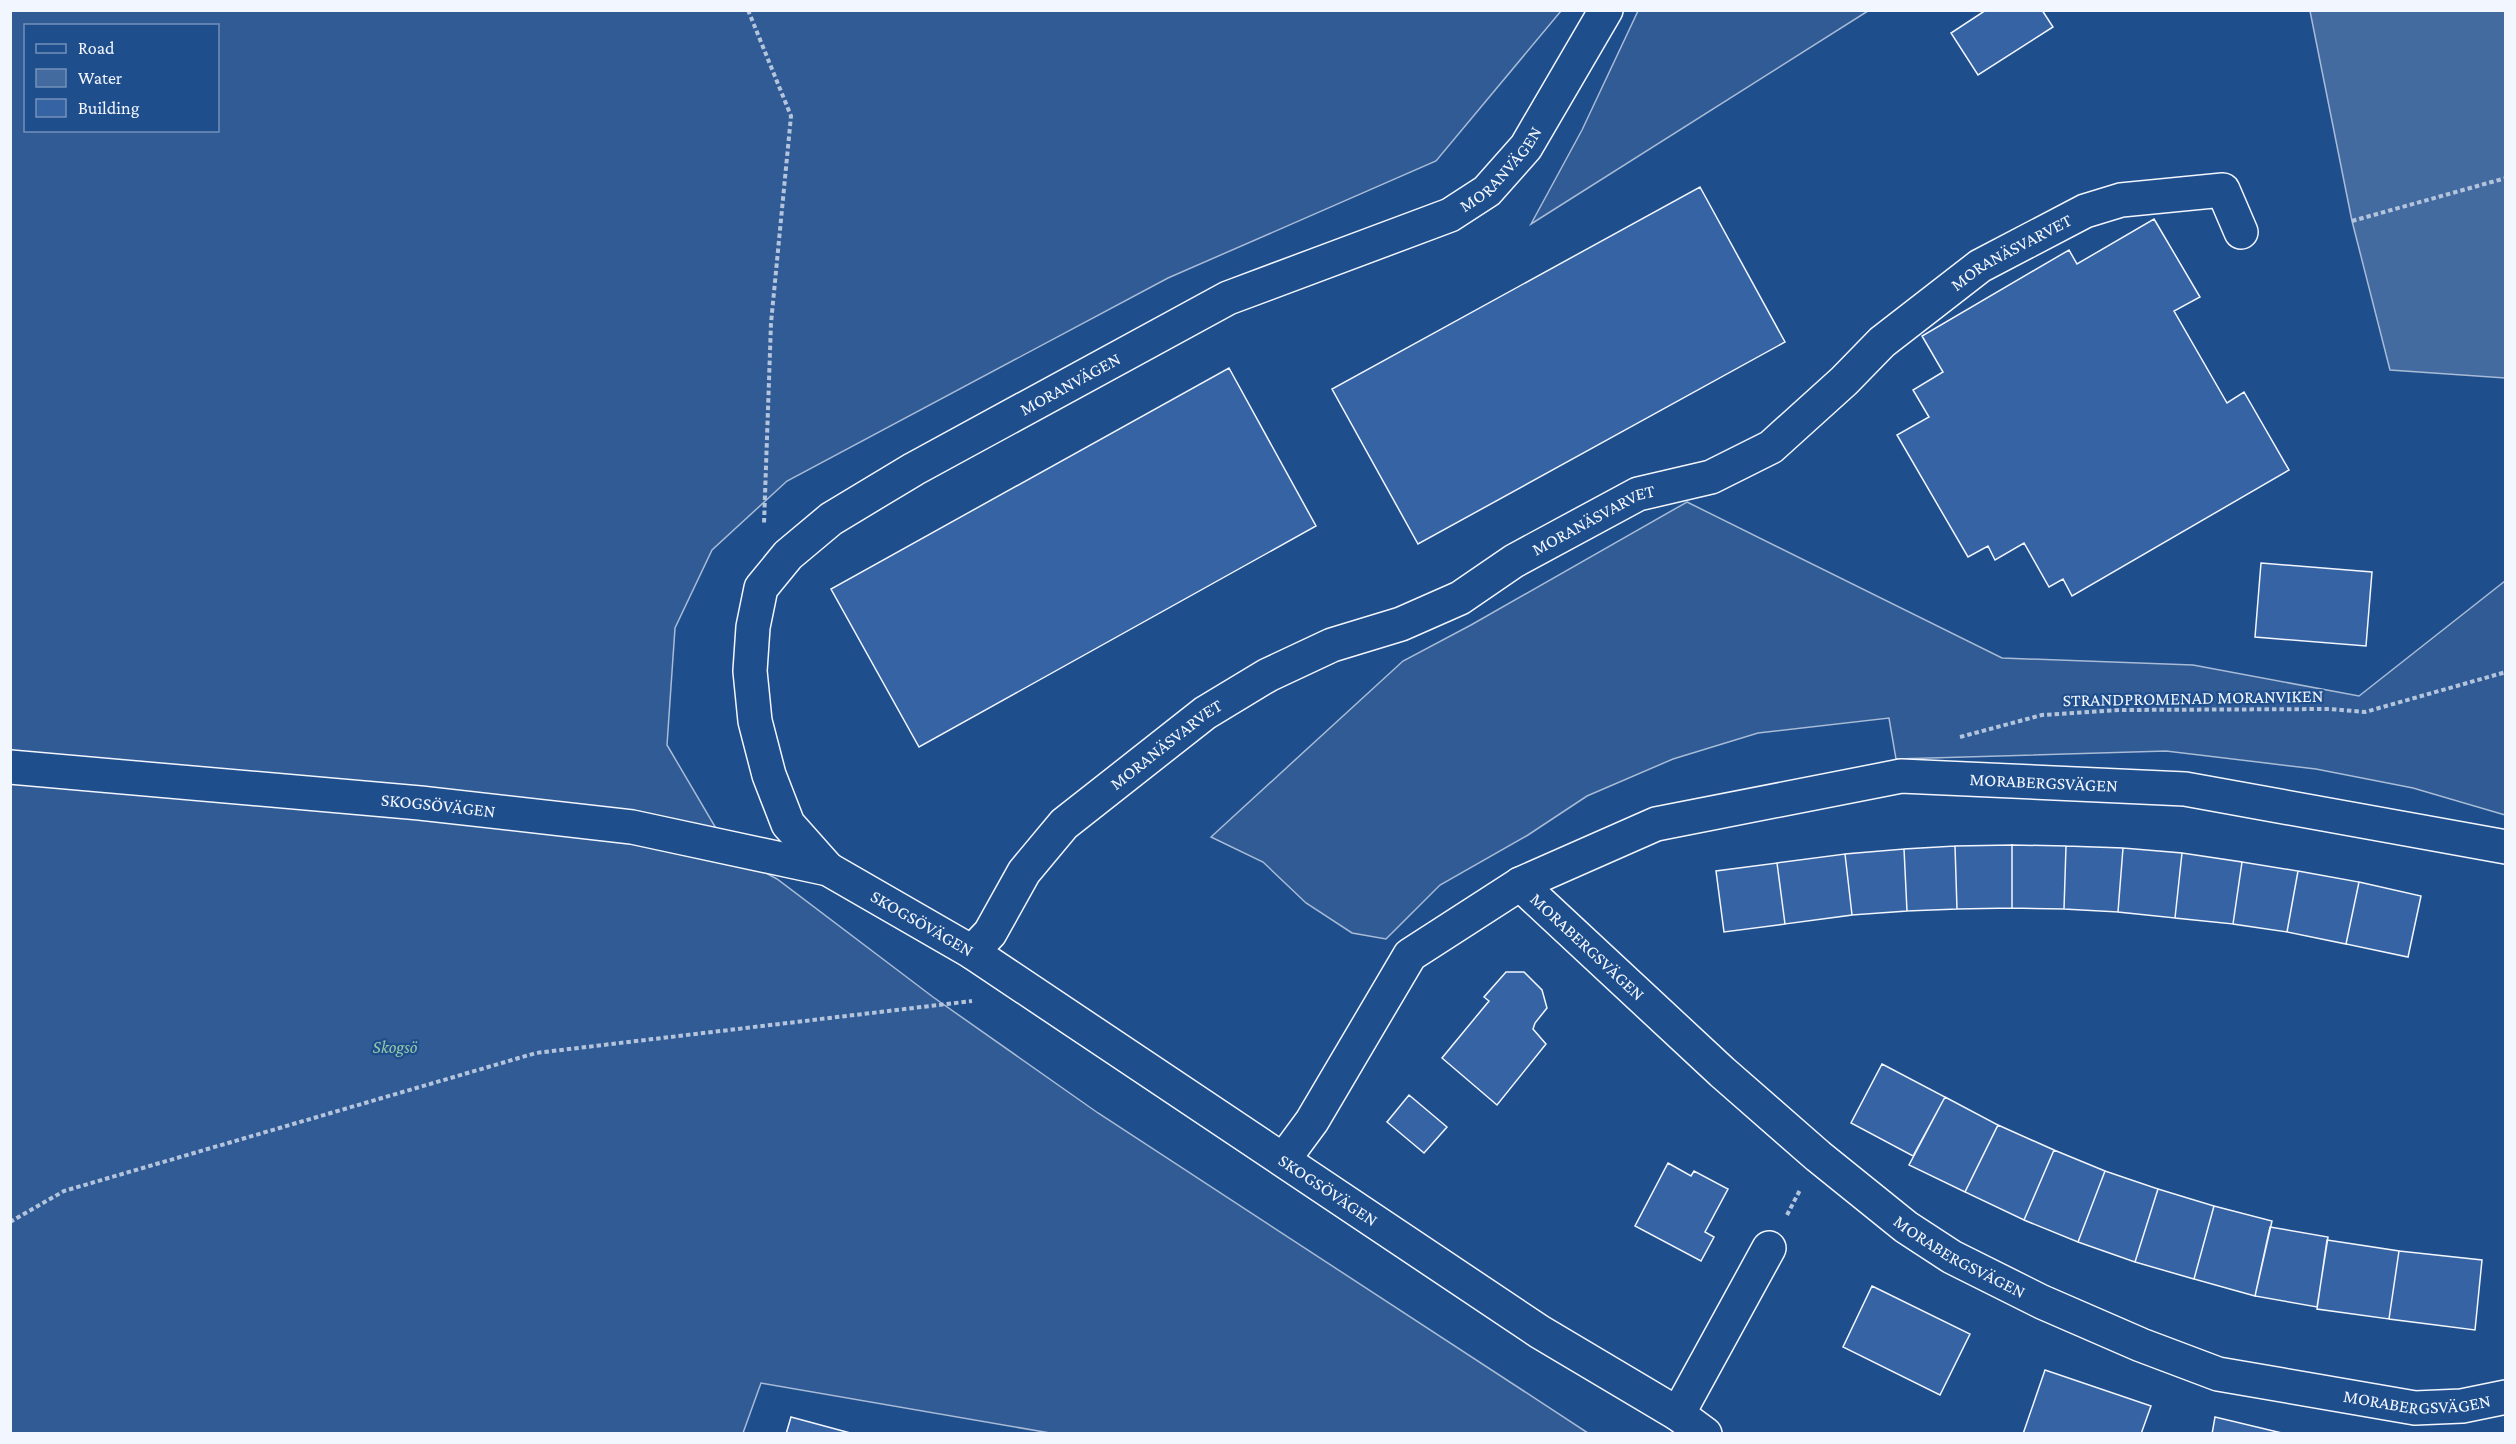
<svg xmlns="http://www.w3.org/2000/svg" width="2516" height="1444" font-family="'Crimson Pro',serif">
  <rect width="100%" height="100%" fill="#1f4e8c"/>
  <path fill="#305b95" stroke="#a8bbd7" stroke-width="1.5" fill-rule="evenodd" d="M10,11H1561L1436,161L1168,278L787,481L712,550L675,628L667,745L731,854L777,879L933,997L1098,1113L1588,1433H1050L761,1383L743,1433H11ZM26,26H218V130H26Z
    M1638,11H1868L1531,224L1582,130Z
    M1687,502L2002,658L2193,665L2359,696L2505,581V815L2413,788L2316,769L2166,751L1896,759L1889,718L1758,733L1673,759L1587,796L1528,835L1440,885L1386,939L1352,933L1306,903L1263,862L1211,837L1403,661L1471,625Z"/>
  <path fill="#446ba0" stroke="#a8bbd7" stroke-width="1.5" d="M2310,11H2505V378L2390,370L2352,221Z"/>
  <path fill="#3563a3" stroke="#f2f6ff" stroke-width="1.5" d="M1986,10H2042L2053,27L1978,75L1951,33Z
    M1700,187L1785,342L1418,544L1332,389Z
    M2154,219L2200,297L2174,311L2227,403L2244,392L2289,470L2072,596L2063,579L2049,587L2024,543L1995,560L1988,546L1968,557L1897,435L1929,417L1913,390L1943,372L1922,336L2069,250L2077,264Z
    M1229,368L1316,526L919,747L831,589Z
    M2261,563L2372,572L2366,646L2255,637Z
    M2012,845L2066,846L2064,909L2012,908Z
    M2012,845V908L1957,909L1955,846Z
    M1955,846L1957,909L1907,911L1904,849Z
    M2066,846L2123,848L2118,912L2064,909Z
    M2123,848L2182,853L2175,918L2118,912Z
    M1904,849L1907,911L1852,915L1845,854Z
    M2182,853L2242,862L2233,924L2175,918Z
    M1845,854L1852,915L1785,924L1777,863Z
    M2242,862L2298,871L2287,932L2233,924Z
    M1777,863L1785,924L1724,932L1716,871Z
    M2298,871L2359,882L2346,944L2287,932Z
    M2359,882L2421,896L2408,957L2346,944Z
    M1506,972H1524L1542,990L1547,1008L1535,1023L1533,1029L1546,1044L1497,1105L1442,1058L1489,1001L1484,997Z
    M1882,1064L1945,1097L1913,1156L1851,1123Z
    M1409,1095L1447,1127L1424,1153L1387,1122Z
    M1945,1097L1998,1125L1965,1192L1909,1165Z
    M1998,1125L2054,1150L2024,1220L1965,1192Z
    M2054,1150L2105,1171L2078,1242L2024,1220Z
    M1668,1163L1691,1176L1694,1171L1728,1189L1705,1232L1714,1237L1701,1261L1635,1226Z
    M2105,1171L2158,1189L2135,1262L2078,1242Z
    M2158,1189L2214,1206L2194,1279L2135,1262Z
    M2214,1206L2272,1221L2255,1296L2194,1279Z
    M2270,1227L2328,1237L2317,1307L2255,1296Z
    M2327,1240L2399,1251L2389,1319L2317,1309Z
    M2399,1251L2482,1260L2475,1330L2389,1319Z
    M1872,1286L1970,1334L1940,1395L1843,1347Z
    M2045,1370L2151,1406L2141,1434H2023Z
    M791,1417L854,1434H786Z
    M2215,1417L2286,1434H2212Z"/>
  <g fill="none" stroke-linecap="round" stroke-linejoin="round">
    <g stroke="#f2f6ff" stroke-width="36">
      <g id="minor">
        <path id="s1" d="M10,767L420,803L632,827L828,869L972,952L1540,1332L1678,1414L1705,1434"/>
        <path id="s2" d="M828,869L788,824L769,775L755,721L750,671L753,627L761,588L788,555L831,519L914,469L1228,298L1450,215L1487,191L1526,147L1606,10"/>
        <path id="s3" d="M1520,884L1722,1072L1818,1156L1906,1227L1952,1257L2042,1302L2141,1345L2218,1374L2415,1408L2462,1406L2506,1397"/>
        <path id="s4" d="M972,952L990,933L1024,872L1064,824L1205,713L1268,675L1332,645L1401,624L1460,598L1514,561L1638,494L1711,477L1771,447L1844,381L1882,342L1980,266L2085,211L2121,200L2223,190L2241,232"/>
        <path id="s5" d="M1284,1159L1312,1121L1410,955L1520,884L1656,824L1901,776L2185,789L2506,847"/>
        <path d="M1678,1414L1769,1248"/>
      </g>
    </g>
    <path stroke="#b3c4dc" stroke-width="4" stroke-dasharray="4.5 3" stroke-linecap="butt" d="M748,10L791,116L771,323L764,524
      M2352,221L2506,178
      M1960,737L2042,715L2120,710L2330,709L2365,712L2506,672
      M1787,1215L1800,1190
      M10,1222L64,1191L536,1053L972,1001"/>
    <use href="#minor" stroke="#1f4e8c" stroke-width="33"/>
  </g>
  <g text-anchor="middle" stroke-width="4.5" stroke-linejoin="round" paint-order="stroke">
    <g font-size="18" fill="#f2f6ff" stroke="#1f4e8c">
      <text dy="6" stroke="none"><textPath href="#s2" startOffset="1162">MORANVÄGEN</textPath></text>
      <text dy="6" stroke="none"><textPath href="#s4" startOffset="1278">MORANÄSVARVET</textPath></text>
      <text dy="6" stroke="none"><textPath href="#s2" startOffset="676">MORANVÄGEN</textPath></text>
      <text dy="6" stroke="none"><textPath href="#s4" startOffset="774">MORANÄSVARVET</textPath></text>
      <text transform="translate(2193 698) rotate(-1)" y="6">STRANDPROMENAD MORANVIKEN</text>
      <text dy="6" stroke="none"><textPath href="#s4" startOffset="288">MORANÄSVARVET</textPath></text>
      <text dy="6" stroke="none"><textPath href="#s5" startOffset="912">MORABERGSVÄGEN</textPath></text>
      <text dy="6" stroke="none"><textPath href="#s1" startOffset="430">SKOGSÖVÄGEN</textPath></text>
      <text dy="6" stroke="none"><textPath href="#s1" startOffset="934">SKOGSÖVÄGEN</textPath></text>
      <text dy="6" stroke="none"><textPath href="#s3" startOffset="92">MORABERGSVÄGEN</textPath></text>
      <text dy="6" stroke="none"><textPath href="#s1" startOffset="1420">SKOGSÖVÄGEN</textPath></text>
      <text dy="6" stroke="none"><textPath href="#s3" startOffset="578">MORABERGSVÄGEN</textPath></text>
      <text dy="6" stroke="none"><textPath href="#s3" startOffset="1064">MORABERGSVÄGEN</textPath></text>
    </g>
    <g font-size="18" font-style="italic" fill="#97c8a6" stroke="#1f4e8c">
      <text x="395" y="1053">Skogsö</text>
    </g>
  </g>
  <rect width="2516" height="1444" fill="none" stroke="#f2f6ff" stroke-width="24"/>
  <rect x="24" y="24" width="195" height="108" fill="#1f4e8c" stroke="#7391ba" stroke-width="1.5"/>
  <rect x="36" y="44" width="30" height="9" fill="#1f4e8c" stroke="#7391ba" stroke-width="1.5"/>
  <text x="78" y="54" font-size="18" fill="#f2f6ff">Road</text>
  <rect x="36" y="69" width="30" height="18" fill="#446ba0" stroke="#7391ba" stroke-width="1.5"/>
  <text x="78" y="84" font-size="18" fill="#f2f6ff">Water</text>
  <rect x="36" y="99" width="30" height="18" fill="#3563a3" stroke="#7391ba" stroke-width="1.5"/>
  <text x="78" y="114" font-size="18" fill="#f2f6ff">Building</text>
</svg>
